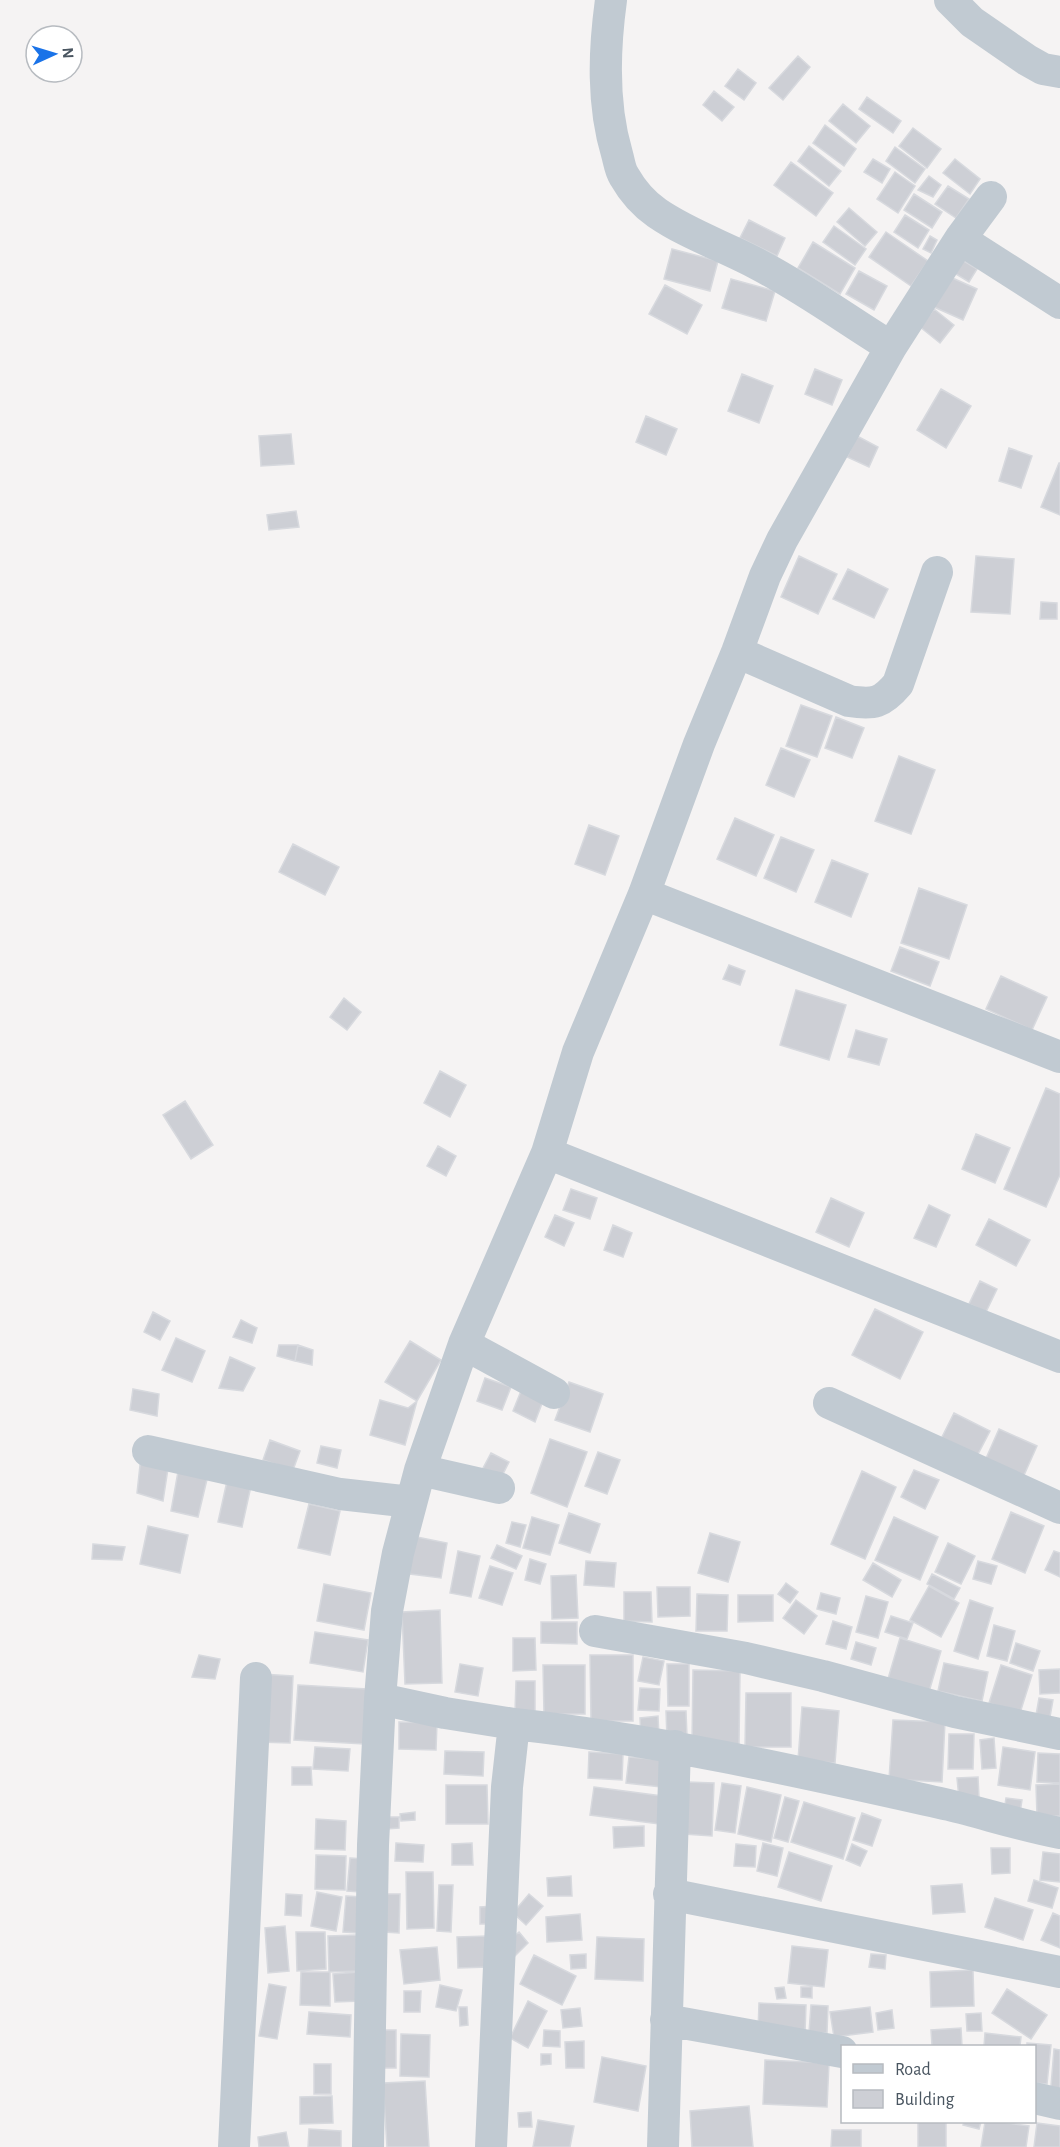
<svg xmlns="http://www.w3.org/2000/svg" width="1060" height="2147" font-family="'Alegreya Sans',sans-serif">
  <rect width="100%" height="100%" fill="#f5f3f3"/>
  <path fill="#cdcfd5" stroke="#d7d9de" stroke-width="1.5" d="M798,56L810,67L783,100L769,88Z
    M738,69L756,83L744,100L725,86Z
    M714,91L734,107L722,121L703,105Z
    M867,97L901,121L893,133L859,109Z
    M843,104L870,126L856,143L829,121Z
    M825,125L856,149L844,166L813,143Z
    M913,128L941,149L927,168L899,146Z
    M809,146L841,171L829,186L798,161Z
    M895,147L925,169L915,183L886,161Z
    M873,159L890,169L882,183L864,172Z
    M955,159L980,179L970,194L943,173Z
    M791,162L833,193L816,216L774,185Z
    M895,172L915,186L898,213L877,199Z
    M929,176L941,185L933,197L918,190Z
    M948,186L969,199L956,218L935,204Z
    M914,194L942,212L932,228L904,210Z
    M849,208L877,232L865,246L837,222Z
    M905,215L929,230L918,248L894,232Z
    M749,220L785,238L777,256L740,238Z
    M834,226L866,249L855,265L823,242Z
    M886,232L928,261L911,286L869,257Z
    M930,236L937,240L931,253L923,249Z
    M813,242L855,268L840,294L798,268Z
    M672,249L718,261L710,291L664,279Z
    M959,258L977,269L969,282L951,271Z
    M859,271L887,286L874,310L846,294Z
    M948,276L977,289L963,320L934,307Z
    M731,279L775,291L766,321L722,308Z
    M665,285L702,305L687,334L649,314Z
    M934,309L954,325L940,343L920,327Z
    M815,369L842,380L832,405L805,394Z
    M742,374L773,386L759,423L728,411Z
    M941,389L971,406L946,448L917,430Z
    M646,416L677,429L666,455L636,442Z
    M291,434L294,464L261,466L259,436Z
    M857,436L878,447L869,467L847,457Z
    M1009,448L1032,456L1021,488L999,481Z
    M1059,463H1060V515L1041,507Z
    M296,511L299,527L269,530L267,515Z
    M799,556L837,574L818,614L781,597Z
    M976,556L1014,559L1010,614L971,612Z
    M848,569L888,589L874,618L833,599Z
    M1041,602L1057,603V619H1040Z
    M801,705L832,716L817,757L786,746Z
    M836,717L864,728L852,758L825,748Z
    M781,748L810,760L794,797L766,785Z
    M899,756L935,770L911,834L875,821Z
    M735,818L774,835L756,876L717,859Z
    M589,825L619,836L605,875L575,864Z
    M781,837L814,850L796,892L764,878Z
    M293,844L339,867L325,895L279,872Z
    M832,860L868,874L851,917L815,902Z
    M919,888L967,905L949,959L901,943Z
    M900,947L939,962L930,986L891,971Z
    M729,965L745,971L740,985L723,979Z
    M1001,976L1047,997L1032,1030L986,1009Z
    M796,990L846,1005L829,1060L780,1045Z
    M344,998L361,1012L347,1030L330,1017Z
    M856,1030L887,1039L879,1065L848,1057Z
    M440,1071L466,1085L450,1117L424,1103Z
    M1046,1088L1060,1094V1175L1046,1207L1004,1189Z
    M185,1101L213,1145L191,1159L163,1115Z
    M976,1134L1010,1148L995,1183L962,1169Z
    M438,1146L456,1156L446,1176L427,1166Z
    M571,1189L597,1198L590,1219L563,1210Z
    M831,1198L864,1213L849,1247L816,1232Z
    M929,1205L950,1215L936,1247L914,1238Z
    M555,1215L574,1223L564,1246L545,1237Z
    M989,1219L1030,1240L1016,1266L976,1245Z
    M613,1225L632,1233L623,1257L604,1250Z
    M980,1281L997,1289L986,1312L969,1304Z
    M875,1309L923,1332L900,1379L852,1355Z
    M153,1312L170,1321L160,1340L144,1332Z
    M241,1320L257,1328L252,1343L233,1337Z
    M176,1338L205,1351L192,1382L162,1370Z
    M410,1341L441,1360L417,1401L385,1382Z
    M279,1345H298L295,1361L277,1356Z
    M298,1345L313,1350L312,1365L295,1361Z
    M230,1357L255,1368L243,1391L219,1388Z
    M485,1378L511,1387L502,1410L477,1401Z
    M569,1382L603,1394L590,1432L555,1420Z
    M133,1389L159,1394L157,1416L130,1410Z
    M521,1391L543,1401L535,1422L513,1411Z
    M380,1400L408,1408L417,1401L405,1445L370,1435Z
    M954,1413L990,1431L976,1458L941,1439Z
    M999,1429L1037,1446L1021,1482L983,1465Z
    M550,1439L587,1452L567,1507L531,1493Z
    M270,1440L300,1451L293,1470L263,1460Z
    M321,1446L341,1450L337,1468L317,1463Z
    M598,1452L620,1460L607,1494L585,1486Z
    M491,1453L509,1462L499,1482L481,1472Z
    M141,1456L169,1462L163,1501L137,1493Z
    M179,1466L209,1471L198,1517L171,1511Z
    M914,1470L939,1480L925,1509L901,1497Z
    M862,1471L896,1487L865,1559L831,1544Z
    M229,1472L253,1477L242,1527L218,1522Z
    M309,1504L340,1511L330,1555L298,1548Z
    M1011,1512L1044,1526L1025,1573L992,1559Z
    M569,1513L600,1524L590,1553L559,1543Z
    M532,1517L559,1525L550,1555L523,1548Z
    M894,1517L938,1537L920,1580L875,1560Z
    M512,1522L526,1525L520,1547L506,1543Z
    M148,1526L188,1535L180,1573L140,1564Z
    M710,1533L740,1542L728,1582L698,1573Z
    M412,1536L447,1543L441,1578L410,1574Z
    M948,1543L975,1556L961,1584L935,1572Z
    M93,1544L125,1547L122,1560L92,1559Z
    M497,1545L522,1556L516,1569L491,1558Z
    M458,1551L480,1556L471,1597L450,1593Z
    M1054,1551L1060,1553V1577L1045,1570Z
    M530,1559L546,1564L540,1584L525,1580Z
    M586,1561L616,1563L614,1587L584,1585Z
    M978,1561L997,1566L991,1584L973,1579Z
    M873,1563L901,1580L892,1597L863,1580Z
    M490,1566L513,1573L502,1605L479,1598Z
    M932,1574L960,1588L954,1599L927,1584Z
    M576,1575L578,1618L552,1619L551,1576Z
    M786,1583L798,1592L790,1603L778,1594Z
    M324,1584L371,1593L364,1630L317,1621Z
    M929,1586L959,1603L941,1637L910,1620Z
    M657,1587H690V1616L658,1617Z
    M624,1592H651L652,1622L624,1621Z
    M821,1593L840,1598L836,1614L817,1609Z
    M697,1594L728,1595L727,1631H696Z
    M738,1595H773V1621L738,1622Z
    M866,1596L888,1602L878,1638L856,1632Z
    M796,1600L817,1616L804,1634L783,1618Z
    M970,1600L993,1608L978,1659L954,1651Z
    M440,1610L442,1683L405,1684L402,1612Z
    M891,1616L913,1623L907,1639L885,1632Z
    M833,1621L852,1627L846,1649L826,1644Z
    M541,1622H577V1644L541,1643Z
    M994,1625L1015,1631L1007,1661L987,1656Z
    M315,1632L368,1640L363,1672L310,1663Z
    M513,1638H535L536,1670L513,1671Z
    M900,1638L941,1651L926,1702L885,1689Z
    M856,1642L876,1648L871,1665L851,1659Z
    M1016,1643L1040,1651L1033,1671L1010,1663Z
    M199,1655L220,1659L215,1679L192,1677Z
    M590,1655H633V1721H591Z
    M643,1657L664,1661L659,1685L638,1681Z
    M944,1663L988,1672L982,1701L938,1691Z
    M460,1664L483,1668L478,1696L455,1692Z
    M667,1664H689V1706H668Z
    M543,1665H585V1714H544Z
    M1001,1665L1032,1675L1020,1713L989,1703Z
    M1060,1669V1693L1040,1694L1039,1670Z
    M693,1670L740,1671L739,1745L692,1744Z
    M261,1674L293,1676L290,1743L258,1742Z
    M516,1681H535V1711L515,1712Z
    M298,1685L367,1689L364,1744L294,1740Z
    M640,1688L660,1689L659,1711L638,1710Z
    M746,1693H791V1747H745Z
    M1039,1698L1053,1700L1050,1717L1036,1715Z
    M802,1707L839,1711L835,1763L798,1760Z
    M666,1711H686L687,1737L667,1738Z
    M658,1716L659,1737L641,1738L640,1718Z
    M893,1720L945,1722L942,1782L889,1779Z
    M399,1722L437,1723L436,1750L399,1749Z
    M949,1734H974L973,1769H948Z
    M994,1738L996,1768L982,1769L980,1740Z
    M315,1747L350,1749L348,1771L313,1769Z
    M1003,1747L1035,1752L1030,1790L998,1785Z
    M445,1751L484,1752L483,1776L444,1774Z
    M589,1752L623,1754L622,1780L588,1778Z
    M1038,1753L1060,1754V1783L1037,1782Z
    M629,1757L663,1760L661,1787L626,1783Z
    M292,1767H311L312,1785H292Z
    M978,1777L979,1797L959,1799L957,1778Z
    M687,1782L714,1783L712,1836L684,1834Z
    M722,1783L741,1786L735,1833L715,1830Z
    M1060,1784V1816H1037L1036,1785Z
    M446,1785H487L488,1824H446Z
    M594,1787L662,1796L659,1824L590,1815Z
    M747,1787L781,1795L771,1842L738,1834Z
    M785,1797L799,1801L788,1842L774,1838Z
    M1006,1798L1022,1800L1020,1813L1004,1811Z
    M804,1802L855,1818L843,1859L791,1842Z
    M415,1812V1820L401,1821L400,1814Z
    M862,1813L881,1820L872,1846L853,1840Z
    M385,1817H399V1828L386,1829Z
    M316,1819L346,1821L345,1850L315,1849Z
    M644,1826V1846L614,1848L613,1827Z
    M396,1843L424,1845L423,1862L395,1861Z
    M472,1843L473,1865H452V1844Z
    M763,1843L783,1848L777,1876L757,1871Z
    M736,1844L756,1846L755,1867L734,1866Z
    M852,1844L867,1851L860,1866L846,1860Z
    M991,1848H1010V1873L992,1874Z
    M789,1852L832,1866L821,1901L778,1887Z
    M1043,1852L1060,1854V1882L1040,1880Z
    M316,1855L346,1856L345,1890L315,1889Z
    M350,1858L364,1859L361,1892L347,1891Z
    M406,1872H433L434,1928L407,1929Z
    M571,1876L572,1896H548L547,1878Z
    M1034,1880L1058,1888L1052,1908L1028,1901Z
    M962,1884L965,1912L933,1914L931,1886Z
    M439,1885H453L451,1932L437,1931Z
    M317,1892L342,1897L336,1931L311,1926Z
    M286,1894L302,1895L301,1916L285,1915Z
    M385,1894H400L399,1933L384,1932Z
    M529,1894L543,1906L526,1925L513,1913Z
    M346,1896L363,1897L360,1933L343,1932Z
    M995,1898L1033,1910L1023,1940L985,1927Z
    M495,1906V1924H480V1907Z
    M1053,1913L1060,1916V1948L1041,1940Z
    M580,1914L582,1940L547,1942L546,1917Z
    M285,1926L289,1971L268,1973L265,1928Z
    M296,1932H325L326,1969L297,1971Z
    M519,1932L528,1943L515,1956L504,1945Z
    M358,1935L359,1971L329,1972L328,1936Z
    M488,1936L489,1967L458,1968L457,1937Z
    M597,1937L644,1939L643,1981L595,1979Z
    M792,1946L828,1950L824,1987L788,1983Z
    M437,1947L440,1980L404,1984L400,1950Z
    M586,1954V1968L571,1969L570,1955Z
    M871,1954L886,1955L885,1969L869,1967Z
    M534,1955L576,1976L562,2005L520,1984Z
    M973,1970L974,2006L931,2007L930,1972Z
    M301,1972H330V2006L300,2005Z
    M359,1972L361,2001L335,2002L333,1974Z
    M269,1984L286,1987L277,2039L259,2036Z
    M440,1985L462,1990L456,2011L436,2007Z
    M784,1987L786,1998L777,1999L775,1988Z
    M801,1987H812V1998L801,1997Z
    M1007,1989L1047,2015L1031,2039L992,2013Z
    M404,1991H421L420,2012H404Z
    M528,2001L547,2011L528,2048L510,2038Z
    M759,2003L806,2005L805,2033L758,2032Z
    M811,2005L828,2006L827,2033L809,2032Z
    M459,2007H467L468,2025L460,2026Z
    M870,2007L873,2032L834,2037L830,2012Z
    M580,2008L582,2026L563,2028L561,2010Z
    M892,2010L894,2028L878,2030L876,2013Z
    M309,2012L351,2015L350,2037L307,2034Z
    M981,2013L982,2031H967L966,2014Z
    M961,2028L962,2046H932L931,2030Z
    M379,2030H396V2068H380Z
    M544,2030L560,2031V2047L543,2046Z
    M985,2033L1021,2037L1020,2046H984Z
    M401,2034L430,2035L429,2077L400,2076Z
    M584,2041V2068H566L565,2042Z
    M1027,2043L1051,2045L1047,2084L1034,2083V2046H1027Z
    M1054,2049L1060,2050V2099L1050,2098Z
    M541,2054H551V2064L541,2065Z
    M602,2057L646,2066L638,2111L594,2102Z
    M765,2060L829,2063L827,2107L763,2104Z
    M314,2064H331V2094H314Z
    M425,2081L429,2147H387L383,2083Z
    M332,2096L333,2123L300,2124V2097Z
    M749,2106L753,2147H692L690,2111Z
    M531,2112L532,2127H519L518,2113Z
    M538,2120L574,2126L570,2147H533Z
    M918,2122H946V2147H918Z
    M964,2122H981L979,2129L963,2125Z
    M985,2122H1001L1029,2126L1026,2147H981Z
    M1037,2123L1060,2126V2147H1034Z
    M309,2129L341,2131V2147H308Z
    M832,2130H861V2147H831Z
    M286,2132L289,2147H259L258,2137Z"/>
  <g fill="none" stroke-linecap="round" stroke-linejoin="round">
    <path stroke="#c1cad2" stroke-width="32" d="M611,0C604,51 602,104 617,154C619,161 620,170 624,176C632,190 644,204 657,213C689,235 726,247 759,265C805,289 847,320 891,347
      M950,0L972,22L1027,60L1043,69L1060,72
      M960,239L1060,303
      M737,652L849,701C874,705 882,703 898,684L937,572
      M644,894L1060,1057
      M547,1153L1060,1357
      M464,1344L554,1393
      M829,1403L1060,1508
      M148,1451L340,1494L411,1502
      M420,1470L499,1488
      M595,1631L746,1658L823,1676L955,1712L1060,1734
      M380,1699L445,1713L514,1724
      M669,1894L1060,1972
      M666,2020L842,2052
      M1034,2098L1060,2104
      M234,2147L256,1678
      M368,2147L373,1845L380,1699L387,1611L398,1553L420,1470L464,1344L547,1153L578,1052L644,894L699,744L737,652L765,576L782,540L891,347L960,239L991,197
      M491,2147L507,1787L514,1724C661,1740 805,1773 949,1805C986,1814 1023,1826 1060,1833
      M663,2147L675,1746"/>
  </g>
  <rect x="841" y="2045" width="195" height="78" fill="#ffffff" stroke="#b7bbc0" stroke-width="1.5"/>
  <rect x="853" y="2064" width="30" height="9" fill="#c1cad2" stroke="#b7bbc0" stroke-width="1.5"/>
  <text x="895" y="2075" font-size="18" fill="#4a5661">Road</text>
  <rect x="853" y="2090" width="30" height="18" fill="#cdcfd5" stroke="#b7bbc0" stroke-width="1.5"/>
  <text x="895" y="2105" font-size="18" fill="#4a5661">Building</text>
  <g transform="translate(54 54) rotate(86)"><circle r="28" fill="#ffffff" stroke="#b7bbc0" stroke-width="1.5"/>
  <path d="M0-4.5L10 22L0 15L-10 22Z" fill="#1a73e8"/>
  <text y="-9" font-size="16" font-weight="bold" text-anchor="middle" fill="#4a5661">N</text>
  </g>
</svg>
